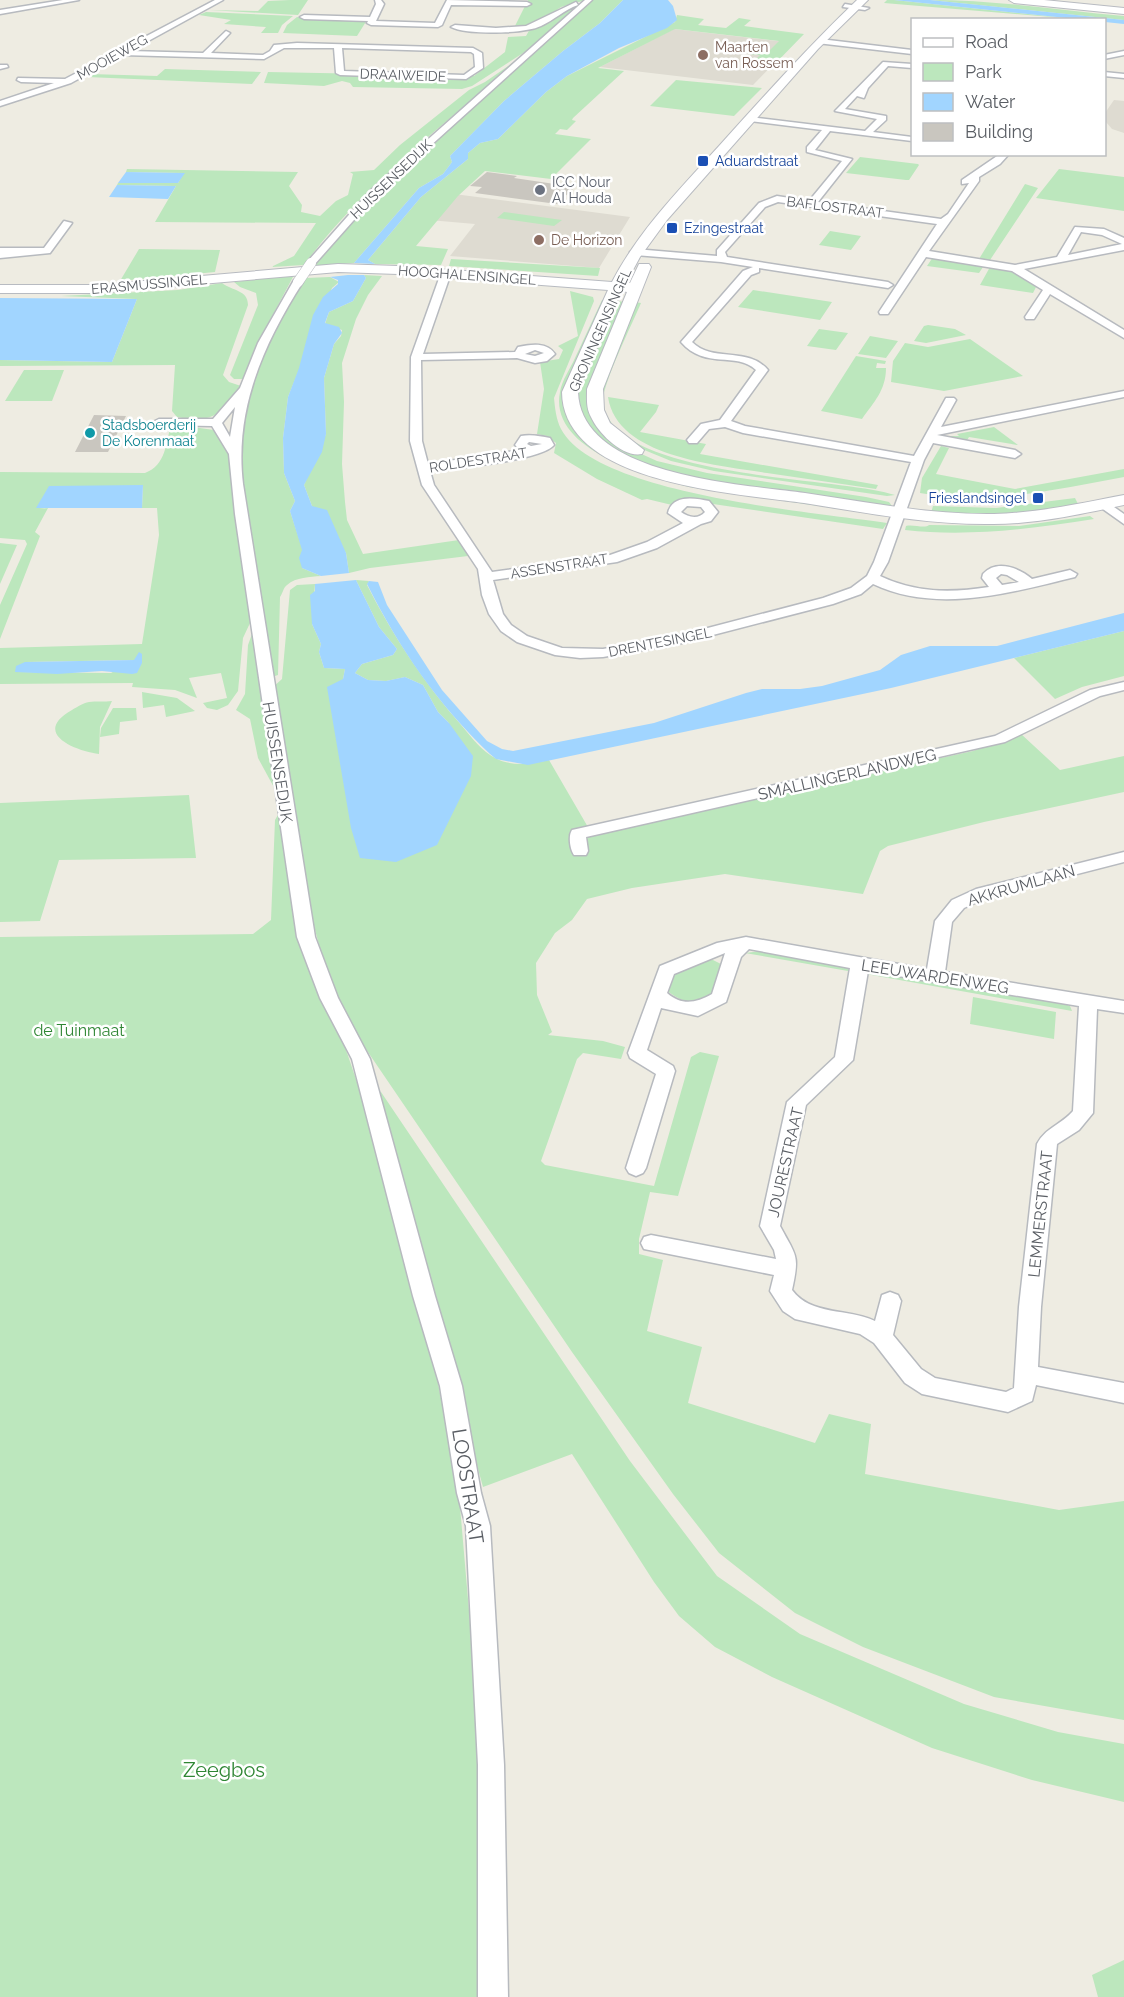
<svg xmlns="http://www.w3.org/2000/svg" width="1124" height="1997" font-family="Raleway,sans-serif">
  <rect width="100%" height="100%" fill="#eeece2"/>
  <path fill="#dedbd1" d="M674,29L794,43L753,85L600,67Z
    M1114,100L1124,101V133L1112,129L1106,122L1105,113Z
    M454,194L630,217L599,268L450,256L475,224L429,220Z"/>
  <path fill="#bce7bd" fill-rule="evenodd" d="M290,0H308L298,15L209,10L258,11L268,1Z
    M528,0H586L561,7L536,24L515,26Z
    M592,0H623L600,23L563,51L504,101L450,156L452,162L443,174L419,188L354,263L311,266L379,190Z
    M887,0H894L1076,19L884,3Z
    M930,0C995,0 1060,10 1124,16V20Z
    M573,6H579L534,46L472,86L462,89L353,87L350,83L342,81L324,86L264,83L268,72L474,76L505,52L508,37L526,36L530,29Z
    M206,12L293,16L282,25L278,33H261L266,27L224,24L231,20L199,15Z
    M677,15L704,19L698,25L726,28L739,18L751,20L744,26L804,34L771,68L750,66L760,55L748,54L750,51L767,53L779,41L675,29L598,68L624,71L573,118L572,120L576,121L567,130L560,129L555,134L591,139L551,179L485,171L458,196L416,246L448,249L441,265L375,264L368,260L421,197L468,159V153L480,143L498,139L546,92L567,76L675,22Z
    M297,17L304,18L367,20L357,36L283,33L287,25Z
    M527,53C453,117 361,187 304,265L271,267L294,256L316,223L155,222L176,186L117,185L118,183H178L184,173L126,172L127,169L298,172L289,186L302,205L301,212L320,216L336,201L348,195L353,174L350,172L374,170L400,145L469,90L485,82Z
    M165,69L261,72L252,84L87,77L90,74L157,76Z
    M676,80L762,88L734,116L650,106Z
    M860,157L918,164L919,165L909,180H906L846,173Z
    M1059,169L1124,177V211L1036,198Z
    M1025,184L1038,188L990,260L979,259Z
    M504,212L562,220L554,226L497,218Z
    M830,231L861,236L851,250L819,245Z
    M139,249L220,250L215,272L120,281Z
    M933,257L985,264L979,273L927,266Z
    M451,259L600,268L598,276L449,266Z
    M990,267L1009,270L1036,287L1033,293L980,285Z
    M294,275L259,341L243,379H234L230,375L258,305L256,293L240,287L234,282Z
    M364,275L382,276L368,295L356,319L342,363L344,402L342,464L345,502L347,520L363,554L459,540L468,556L370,568L349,573L346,553L312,506L304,485L326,434L324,378L334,344L341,336L342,330L325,324L329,312L353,301L366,278Z
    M330,277L339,282L332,288L288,397L283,438L284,473L295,501L290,511L303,551L302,568L321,576C310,577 296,577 287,585C283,588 283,593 280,597L278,675L272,677L241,514V432L252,379L277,318L306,278Z
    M222,283C233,291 248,290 248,305L223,375L229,382L241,386C239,393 235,397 230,402C214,420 201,422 177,417L172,411L175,365L0,366V360L112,362L137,299L61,296L178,290Z
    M753,290L832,302L820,320L738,307Z
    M570,291L593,297L594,301L554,398C555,408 556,419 561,429C596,495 815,512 887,523L883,529L713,504L708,502L675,503L672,505L647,499L642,500L597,479L554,453L556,443L547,436L537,434L544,389L540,362L559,359L563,350L558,346L578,336Z
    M602,300H607L565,402L570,419L626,464L887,516L689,487C649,477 548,450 560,392C562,380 570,369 575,358C584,339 593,319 602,300Z
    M614,301L629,302L589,397L626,447L657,461L707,473L866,497L889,502L892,506L887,508L702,481L641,464L593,437L574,401Z
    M635,302L641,303C633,322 602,385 603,401C609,480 839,476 895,495L887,496L714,471L671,461L637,447L612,430L597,398Z
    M928,325L955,329L966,335L926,343L914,341L924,326Z
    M819,329L848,333L836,350L807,346Z
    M870,336L898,341L886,358L858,354Z
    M970,339L1023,376L944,391L891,382L893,361L905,343L928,347Z
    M856,356L886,361L885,364L877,363L876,368H886C886,390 874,402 862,419L821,411Z
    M24,370H64L52,401H5Z
    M608,397L659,405L656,412L640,432L706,444L700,454L878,485L876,489C840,484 803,478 767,473C719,465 617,458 608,397Z
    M171,424L214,430L229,451L250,623L243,638L238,691L228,705L217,710L207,708L203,703L227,698L221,673L189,678L197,698L175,690L132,687L133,683L0,684V648L142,644L159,535L157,508H142L143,486L40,509L48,508L35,532L40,536L0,639V605L27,544L25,540L0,538V472L145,473C166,465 166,443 171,424ZM134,660L111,673L16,672L26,662Z
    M994,427L1018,445L969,437L966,442L951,439L947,436H959L957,434Z
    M941,446L949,448L936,474L1015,489L1124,469V477C1058,489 988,506 920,493L922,478Z
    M1075,498L1079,506L1003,516L931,513L933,506L996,508Z
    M1090,516L1094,519C1032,529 968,537 905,530L906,526C913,524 925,529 929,525L1019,526Z
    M0,543L17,545L0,584Z
    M356,580L369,581L367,585C393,636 424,683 462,726C471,737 483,752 495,758C512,767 531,764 549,760L592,834L973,751L1020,733L1060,770L1124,756V792L984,822L888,846L880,851L863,894L725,874L632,888L587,899L572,920L555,933L536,963L537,995L552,1032L548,1035L603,1041L625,1047L621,1059L583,1053L577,1059L541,1161L545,1165L654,1186L691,1057L700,1052L719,1056L678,1196L650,1192L639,1239V1254L663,1260L647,1331L702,1347L688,1403L815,1443L829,1414L871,1424L865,1474L1059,1510L1124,1501V1720L994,1697L863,1647L795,1613L719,1553L673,1494L572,1352L355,1033L327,975L305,892L272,688L282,679L290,590L297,585L315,584L312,624L321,644L319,652L324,668L345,669L343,679L449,723L438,712L423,685L405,677L386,681L368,680L355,673L362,664L393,655L397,649L379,627Z
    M1124,631V676L1082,687L1055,699L1014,658Z
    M252,634L277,793L258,758L250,719L236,710L245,694L248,645Z
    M142,692L177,698L195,711L166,717L164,705L143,708Z
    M112,701L100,727L99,754C75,751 31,733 72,710C77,707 83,703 89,702C96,701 105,702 112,701Z
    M113,708H136L137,720L120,722L119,734L100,737L101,728Z
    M189,795L196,858L59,860L40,921L0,922V803Z
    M279,813L299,934L343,1041L360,1091L436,1372L459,1495L480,1738L486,1997H0V937L253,934L271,920L275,820Z
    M762,951L843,965L848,968V971L745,953Z
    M711,959L721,964L711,995C693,1006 683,1003 666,990L673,975Z
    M874,971L1059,1002L1070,1006L1072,1011L866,974Z
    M973,997L1056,1012L1054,1039L970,1024Z
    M374,1090L381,1092L630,1461L717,1576L800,1634L964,1704L1058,1732L1124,1744V1802L1032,1780L932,1748L772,1677L715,1647L679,1616L654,1582L572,1454L483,1487Z
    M1124,1960V1997H1098L1092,1975Z"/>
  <path fill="#a1d5ff" d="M623,0H668L673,6L677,20L667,28L619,48L567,76L546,92L498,139L480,143L468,153V159L421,197L368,260L375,264L354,263L419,188L443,174L452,162L450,156L504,101L563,51L600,23Z
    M894,0H930L1124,20V24L1105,22L1104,20L1076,19Z
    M126,172L185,173L178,183H118Z
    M117,185L176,186L168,199L109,197Z
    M348,275H364L366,278L353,301L329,312L325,323L339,327L342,333L334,344L324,378L326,434L322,452L304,485L312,506L327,510L346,553L349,573L321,576L302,568L299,558L302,550L290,511L295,501L284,473L283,438L288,397L299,368L313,315L323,297L338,284V280L330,277Z
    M0,298L137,299L112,362L0,360Z
    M143,485L142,508H36L49,486Z
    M356,580L379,627L397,649L393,655L362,664L355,673L368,680L386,681L405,677L423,685L438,712L449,723L473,756L471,776L437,845L396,862L360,858L351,828L327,687L343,679L345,669L324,668L319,652L321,644L312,624L310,595L315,591V584Z
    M369,581L378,582L387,605L442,690L487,741L502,749L513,751L654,723L746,693L762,689H800L822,686L880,670L901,655L930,646H997L1124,613V631L891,688L528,765L496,759L490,754C438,705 399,648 367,584Z
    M139,652L142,654V663L137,673L132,674L102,671L57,674L15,672L16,666L25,662L134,660Z"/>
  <path fill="#c9c6bf" d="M487,172L517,176L514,178L575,187L557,204L475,193L482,187L470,186Z
    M94,415L126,416L108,452H75Z"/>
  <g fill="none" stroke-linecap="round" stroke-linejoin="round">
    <g stroke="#b7babf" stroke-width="3">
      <path id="street" d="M63,0H79L0,14V10Z
        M215,0H223L130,51L203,53L226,31L230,33L211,53L263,55L270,51L274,45L297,43L473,48L482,53L483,68L466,79L340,75L336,73L334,48H284L264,59L122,55L71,83L0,106V101L54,83L21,82L17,80L18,78L65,79ZM342,48L471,52L474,54L475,67L464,75L344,71Z
        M375,0H381L384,4L376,21L435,23L447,0L527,2L531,4L527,6L451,5L442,25L438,27L371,25L367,23L368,21L304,19L300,17L304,15L370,17L376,4Z
        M585,0H592L377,194L314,265H308V261L371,190Z
        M576,2L578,5C564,10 554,20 541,26C525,34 466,35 451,27L455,25L496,28L526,26Z
        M845,4L869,8L865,10L843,7Z
        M820,39L912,50V54L817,43Z
        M1124,51V55L1104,59V55Z
        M883,62L912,64V68L888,66L868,88L864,98L857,96L845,109L886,116V120L873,132L912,137V141L830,131L815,150L852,159L818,202L941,219L948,214L969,183L962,184V180L1000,154H1009L1000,164L979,177V181L929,251L1015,265L1057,257L1075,227L1104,229L1124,238V250L1024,269L1124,330V338L1050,294L1034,319H1026L1025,317L1043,290L1012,271L926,257L888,314H880L879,312L937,224L778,202L765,207L725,252L727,257L888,282L893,285L888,288L759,268V272L751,275L692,342C713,363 748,346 768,370L731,421L745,426L914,456L946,398H954L956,400L941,427L1124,391V397L937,435L1015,450L1021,454L1015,458L933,443L924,460L888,562L880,576C916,593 950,593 989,587L982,578L983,574C997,559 1019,568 1032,579L1070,570L1077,574L1075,577C1010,593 936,614 873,584L861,594L833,604L682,643L603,657L580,658L555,655L517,642L501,631L489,614L482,595L478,569L422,485L410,441L411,357L441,273L446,270L451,273L423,354L515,352L518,347C532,344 547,342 555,354L547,361L535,363L517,358L421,360L422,441L428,464L521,450L515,445L521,436C531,434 540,436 550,438L554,445C540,461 455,468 430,471L434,485L492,572L610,555L647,542L683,523L668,513C672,494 695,498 709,501L718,512L711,521L701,524L657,548L617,562L493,580L503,614L511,625L527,636L562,648L603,649L681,635L823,598L851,588L867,576L874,562L911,462L743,433L725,427L709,429L697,443H689L687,440L701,424L720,420L756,370C736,351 705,370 681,342L743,271L753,267L721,262L635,255L630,252L635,249L717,256V250L759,203L777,196L809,201L842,161L807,152V147L822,130L750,121L746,119L750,117L865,131L877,119L835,111ZM1081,232L1102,235L1122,244L1068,255ZM535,350L544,353L535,356L525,354ZM529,442L542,444L531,446L527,444ZM687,506L701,507L705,512C698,520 688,517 681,512ZM1001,574L1007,575L1019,582L1002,585L996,578Z
        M0,65H7L8,67L0,69Z
        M1104,72L1124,74V78L1104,76Z
        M64,221L72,223L50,253L0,258V248H44Z
        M294,280L303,282C264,343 234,409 243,484L315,937L338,998L370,1059L435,1296L462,1386L481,1493L490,1526L504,1765L508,1997H478V1765L466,1526L457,1493L440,1386L413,1296L352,1059L320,998L297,937L235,514L229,454L212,426L159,425L153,422L159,419H213L240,388L258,343ZM235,407L230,437L222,423Z
        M1104,500L1124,514V524L1100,507L1098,504L1100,501Z
        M1124,682V690L1100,696L1005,742L586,837L588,851L586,855H574C570,849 568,836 572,830L995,736L1090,690Z
        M1124,852V862L988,897L964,908L952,922L945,972L1124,1001V1013L1097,1009L1093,1113L1079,1130L1057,1144L1041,1307L1038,1367L1124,1383V1403L1036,1385L1032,1401L1008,1412L922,1394L905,1383L874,1343L860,1334L795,1319L783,1311L770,1291L774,1275L644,1249L641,1243L644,1237L651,1235L776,1259L774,1250L760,1226L787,1102L835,1057L850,968L749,949L741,957L726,1002L698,1016L661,1008L647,1050L673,1066L675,1071L646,1168L643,1173L636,1176L629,1173L626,1168L656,1074L630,1058L628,1053L660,966L717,943L746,937L927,969L935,921L952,900L976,889ZM725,953L712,994C696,1003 682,1006 667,993L674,974ZM868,971L1079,1006L1073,1111C1062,1124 1045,1128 1037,1144L1019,1307L1014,1388L1006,1392L935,1378L921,1369L893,1335L901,1301L898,1295L890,1292L882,1295L875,1321C848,1308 811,1316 792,1290C800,1254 796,1256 780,1226L806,1105L853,1060Z"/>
    </g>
    <g stroke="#b8bbc1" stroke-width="2">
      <path id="secondary" d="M857,0H868L818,49L667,220L640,257L626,283H630L639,264H649L651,267L603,389L604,410L610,423L644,450L642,454C623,458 598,433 591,417C586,408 587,399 587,389L627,292L622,291L617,301L578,392C581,477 743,484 805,493C868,502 930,515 994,514C1038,513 1081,503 1124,495V505C1081,514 1037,524 993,524C929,525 867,513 804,503C737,493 563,485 562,392L608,290L398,274L338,272L98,293H0V285H98L338,264L398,266L612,282C639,230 680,189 719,146C764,96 809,46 857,0Z
        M1009,0H1044L1124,8V14L1014,3Z"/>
    </g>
    <use href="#street" fill="#fff" fill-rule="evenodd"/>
    <use href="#secondary" fill="#fff" fill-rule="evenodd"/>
    <g stroke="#b7babf" stroke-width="11" stroke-linecap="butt">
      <path id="street-bridge" d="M298,282L311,263"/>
    </g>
    <use href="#street-bridge" stroke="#fff" stroke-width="10"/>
  </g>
  <g fill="#8d6e63" stroke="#fff" stroke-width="2">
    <circle cx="703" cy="55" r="6"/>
    <circle cx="539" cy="240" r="6"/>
  </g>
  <g fill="#1a4fb4" stroke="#fff" stroke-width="2">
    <rect x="697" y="155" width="12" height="12" rx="3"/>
    <rect x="666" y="222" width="12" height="12" rx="3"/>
    <rect x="1032" y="492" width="12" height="12" rx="3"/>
  </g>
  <circle fill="#6b7280" stroke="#fff" stroke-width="2" cx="540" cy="190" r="6"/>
  <circle fill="#0f9aa8" stroke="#fff" stroke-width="2" cx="90" cy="433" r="6"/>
  <g text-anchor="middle" stroke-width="5" stroke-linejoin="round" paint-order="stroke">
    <g font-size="14" fill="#785e54" stroke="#fff" text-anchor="start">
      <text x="715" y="52">Maarten<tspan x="715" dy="16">van Rossem</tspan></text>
      <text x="551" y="245">De Horizon</text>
    </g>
    <g font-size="14" fill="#5a5e64" stroke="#fff">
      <text transform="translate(112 57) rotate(-29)" y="5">MOOIEWEG</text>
      <text transform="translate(403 75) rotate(2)" y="5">DRAAIWEIDE</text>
      <text transform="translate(391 179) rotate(-44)" y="5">HUISSENSEDIJK</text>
      <text transform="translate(835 207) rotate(7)" y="5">BAFLOSTRAAT</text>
      <text transform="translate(467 275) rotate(4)" y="5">HOOGHALENSINGEL</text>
      <text transform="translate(149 284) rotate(-5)" y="5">ERASMUSSINGEL</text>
      <text transform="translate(600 330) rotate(-66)" y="5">GRONINGENSINGEL</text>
      <text transform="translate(478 460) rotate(-9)" y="5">ROLDESTRAAT</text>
      <text transform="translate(559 566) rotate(-9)" y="5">ASSENSTRAAT</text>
      <text transform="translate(660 642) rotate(-11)" y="5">DRENTESINGEL</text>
    </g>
    <g font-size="14" fill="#164399" stroke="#fff" text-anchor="start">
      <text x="715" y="166">Aduardstraat</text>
      <text x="684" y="233">Ezingestraat</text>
      <text x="1026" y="503" text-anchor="end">Frieslandsingel</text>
    </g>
    <g font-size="14" fill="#5b616d" stroke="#fff" text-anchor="start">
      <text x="552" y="187">ICC Nour<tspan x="552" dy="16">Al Houda</tspan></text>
    </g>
    <g font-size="14" fill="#0d838f" stroke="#fff" text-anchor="start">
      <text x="102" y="430">Stadsboerderij<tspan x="102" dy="16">De Korenmaat</tspan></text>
    </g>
    <g font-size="16" fill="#5a5e64" stroke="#fff">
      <text transform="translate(278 762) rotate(81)" y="6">HUISSENSEDIJK</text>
      <text transform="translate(847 774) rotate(-13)" y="6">SMALLINGERLANDWEG</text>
      <text transform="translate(1021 885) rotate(-16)" y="6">AKKRUMLAAN</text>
      <text transform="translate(935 976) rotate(9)" y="6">LEEUWARDENWEG</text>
      <text transform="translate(785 1162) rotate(-77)" y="6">JOURESTRAAT</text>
      <text transform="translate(1040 1214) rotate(-84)" y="6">LEMMERSTRAAT</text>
    </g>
    <g font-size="16" fill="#2f8634" stroke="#fff">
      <text x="79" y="1036">de Tuinmaat</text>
    </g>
    <g font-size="20" fill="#5a5e64" stroke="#fff">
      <text transform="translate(468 1486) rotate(81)" y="7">LOOSTRAAT</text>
    </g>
    <g font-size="20" fill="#2f8634" stroke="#fff">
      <text x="224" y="1777">Zeegbos</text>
    </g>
  </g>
  <rect x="911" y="18" width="195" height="138" fill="#ffffff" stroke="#bdbfc1" stroke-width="1.5"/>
  <rect x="923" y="38" width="30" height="9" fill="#ffffff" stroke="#bdbfc1" stroke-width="1.5"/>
  <text x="965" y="48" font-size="18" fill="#5a5e64">Road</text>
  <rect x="923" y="63" width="30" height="18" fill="#bce7bd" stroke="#bdbfc1" stroke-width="1.5"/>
  <text x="965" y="78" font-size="18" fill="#5a5e64">Park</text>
  <rect x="923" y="93" width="30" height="18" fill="#a1d5ff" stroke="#bdbfc1" stroke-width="1.5"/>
  <text x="965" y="108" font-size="18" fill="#5a5e64">Water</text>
  <rect x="923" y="123" width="30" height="18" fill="#c9c6bf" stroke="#bdbfc1" stroke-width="1.5"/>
  <text x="965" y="138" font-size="18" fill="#5a5e64">Building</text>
</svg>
